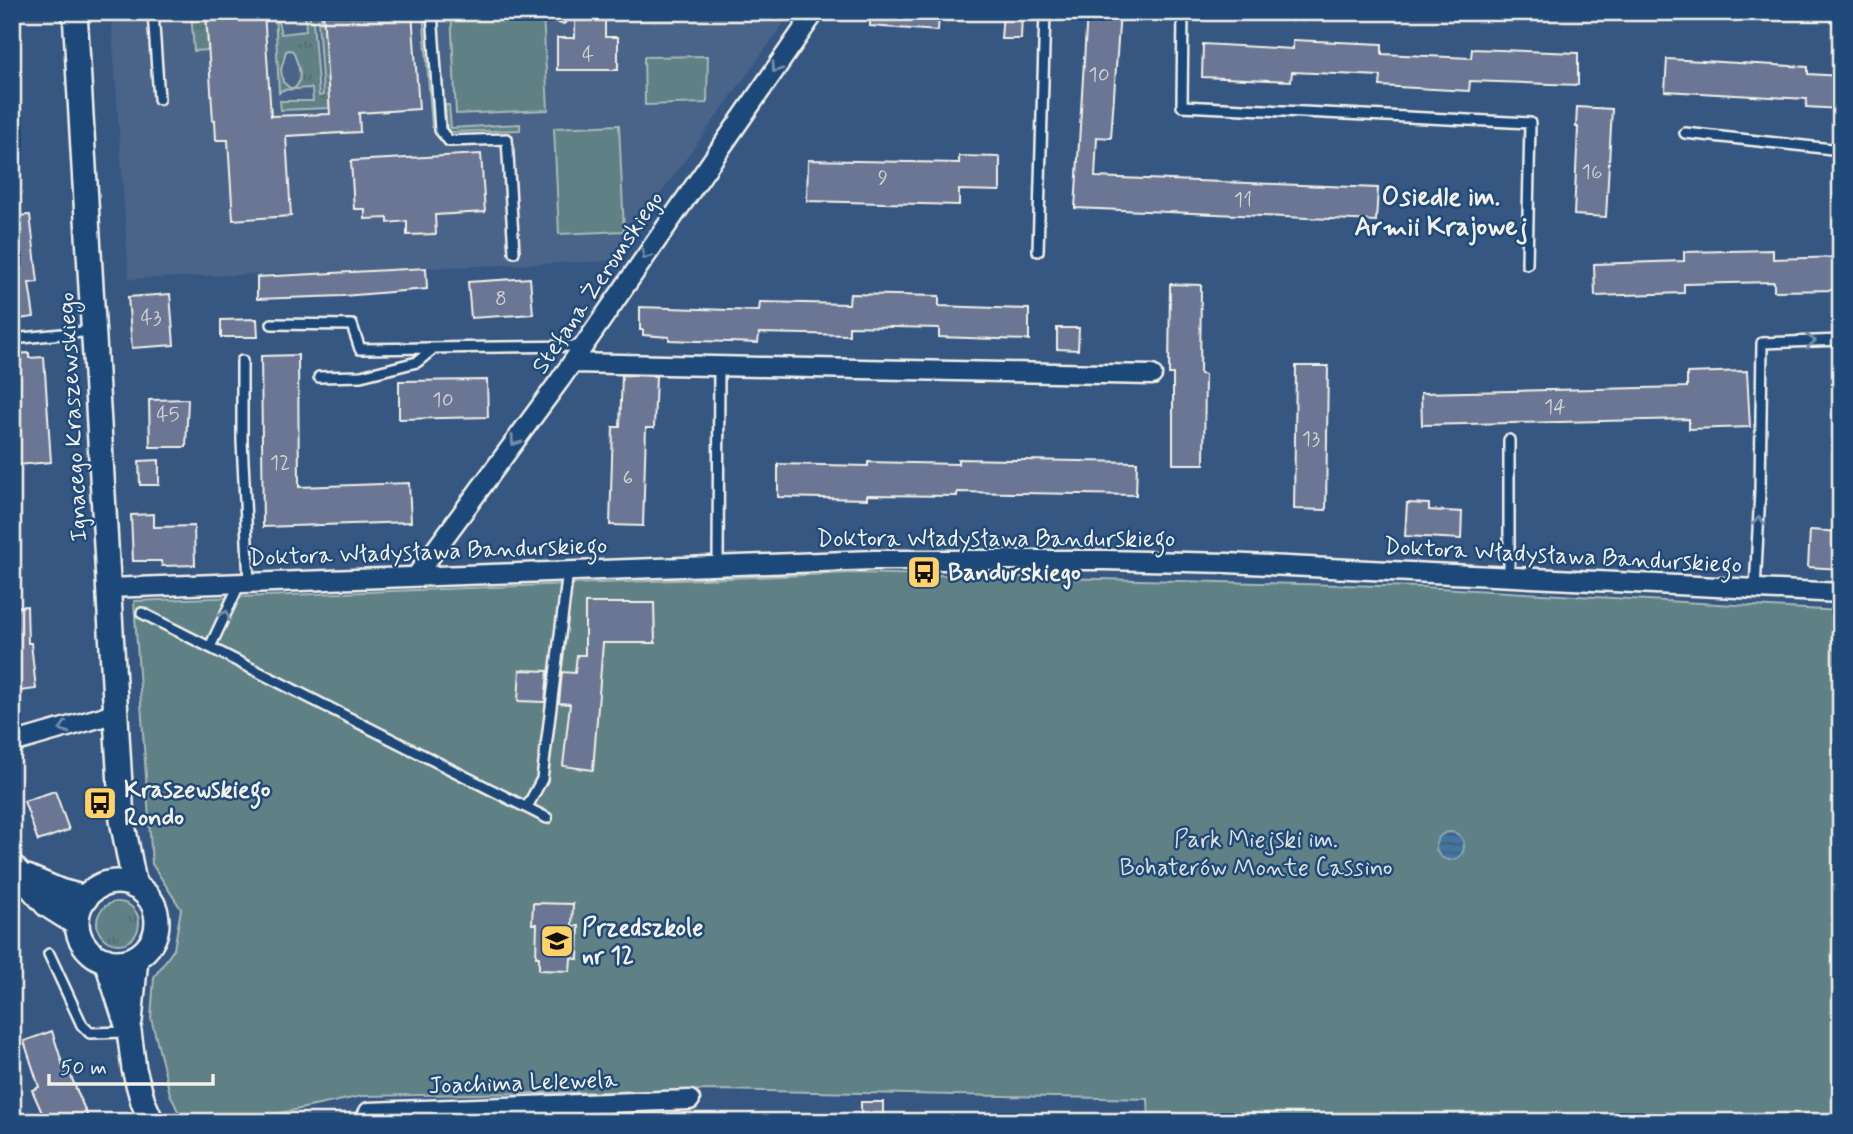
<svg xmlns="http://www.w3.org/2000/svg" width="1853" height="1134" font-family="Mynerve,sans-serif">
  <defs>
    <pattern id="grass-tufts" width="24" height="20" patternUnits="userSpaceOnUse" patternTransform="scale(1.75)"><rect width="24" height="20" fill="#5e8186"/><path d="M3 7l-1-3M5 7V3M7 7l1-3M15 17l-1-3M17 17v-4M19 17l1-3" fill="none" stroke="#566a6c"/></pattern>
    <pattern id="water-rules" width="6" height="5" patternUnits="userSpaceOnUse" patternTransform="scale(1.75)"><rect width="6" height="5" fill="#4374a0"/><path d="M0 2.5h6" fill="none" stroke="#465e73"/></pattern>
  </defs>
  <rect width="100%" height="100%" fill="#365782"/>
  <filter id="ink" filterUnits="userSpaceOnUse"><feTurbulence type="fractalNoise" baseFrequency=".0143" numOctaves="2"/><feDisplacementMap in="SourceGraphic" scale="14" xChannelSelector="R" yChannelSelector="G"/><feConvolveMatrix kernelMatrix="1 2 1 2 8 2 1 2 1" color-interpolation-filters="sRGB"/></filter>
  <g filter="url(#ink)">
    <path fill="#496389" d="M111,12H792L612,261L129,279Z"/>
    <path fill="url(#grass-tufts)" stroke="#a9b9b7" stroke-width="2" fill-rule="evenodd" d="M191,12H206L208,50L194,51Z
      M275,12H281L278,21L281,34L306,31L305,12H310V20L313,21L319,96L323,95L318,20L321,19V12H323L330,108L281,110L280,101H313L312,89L310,88L282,90L279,93ZM289,50L293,51C297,63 305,77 295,88H290L283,82L281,70L286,51Z
      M423,12H429L435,123L432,126Z
      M445,105H449L451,128L520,124V130L451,132L447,129Z
      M97 923a21 21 0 1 1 42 0a21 21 0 1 1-42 0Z"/>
    <path fill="#5e8186" stroke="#a9b9b7" stroke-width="2" d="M451,12H543L548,110L456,114Z
      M708,56L707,103L645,105L644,57Z
      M619,125L624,231L559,234L554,128Z
      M854,573L1421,587L1841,611V1122H1149L1148,1099L718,1090L362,1096L237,1122H183L170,1094L151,1018L154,977L174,949L181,909L152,864L134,601Z"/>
    <path fill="url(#water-rules)" stroke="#8aa6bd" stroke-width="2" d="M1436 846a14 14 0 1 1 28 0a14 14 0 1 1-28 0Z"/>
    <path fill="#6b7693" stroke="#f4f1e8" stroke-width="2" d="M206,12H264L271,116L330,114L323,12H412L419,109L359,113L360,132L286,136L291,216L233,220L228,140H216L215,120L213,121Z
      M575,12H605V37H618V70H557V38H575Z
      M870,12H939L938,31L870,26Z
      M1003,12H1022L1021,39H1001Z
      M1087,12H1120L1111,138L1097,137L1095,177L1378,188L1376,221L1075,208Z
      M1293,40L1382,44V54L1471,58L1472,49L1578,53V85L1470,81L1469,91L1380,86L1381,76L1292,72L1291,81L1202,77L1203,44L1293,49Z
      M1667,59L1808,67V74L1841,76V109L1806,107L1807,99L1665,91Z
      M1577,107L1612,109L1606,217L1574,215L1578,127H1576Z
      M481,154L485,212L435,215L436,234L407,235V221L388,223V218L365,219V209H354L351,161Z
      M959,156L1000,157V191L959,190V205L807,201L808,160L959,163Z
      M30,215L38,282L29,283L34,317L12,320V216Z
      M1773,250V259L1841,257V290L1774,291V282L1684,284V293L1595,296L1594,264L1684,261V252Z
      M426,268L427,289L343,296L257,299V277Z
      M530,278L533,314L471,318L468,282Z
      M1170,284L1201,285L1200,374L1205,375L1204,464H1173V374H1169Z
      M170,294L174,345L132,348L128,297Z
      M850,294L939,296V306L1029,309V340L939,337V328L849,326V335L759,333L758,343L669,340V337L643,335V330H640V307L759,311L760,302L849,304Z
      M257,319L258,337H221V320Z
      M1057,328H1079L1078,350L1057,349Z
      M29,353V358L44,357L51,462L17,465L13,420H17L12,354Z
      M298,355L299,487L409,483L411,522L263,527L261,356Z
      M1296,366H1328L1326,510L1294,509Z
      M1747,371L1750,427L1689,429V419L1422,425L1421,393L1687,387V373Z
      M622,375L656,376L654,428H646L643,526L610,525L613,427H620Z
      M487,380L488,417L399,419V381Z
      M188,399L186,447H150L149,400Z
      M958,459L1137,462L1136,495L957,492V496L867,495V499L778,497V464L868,466V462L958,464Z
      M159,460V485H140L139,461Z
      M1407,503L1429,504V510L1462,512L1461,539L1405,536Z
      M154,514V527L194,526L195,565L162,566L161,561H133L131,515Z
      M1810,530L1841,532V569L1808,567Z
      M585,603H654L655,643H603L593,770L563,766L570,704L559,703L562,672L575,673L577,655H585Z
      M27,606L28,643H31L36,689L12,692V607Z
      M520,670L548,671L545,702L518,701Z
      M55,791L69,830L38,841L24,801Z
      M533,903L573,904L572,926H579L578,959L571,958L570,971L539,970V957H536L537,924H532Z
      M52,1031L66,1075L70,1074L90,1122H46L32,1090L39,1087L24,1041Z
      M861,1102H883V1122H861Z"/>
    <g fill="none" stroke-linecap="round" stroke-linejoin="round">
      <g stroke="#f4f1e8" stroke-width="14">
        <path id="service" d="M153,12L159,99
          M432,12L440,130L449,141L507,139L514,252
          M562,12V18
          M1183,12L1182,106L1530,123L1527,264
          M1685,133L1841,150
          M1038,251L1045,12
          M272,324L352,325L360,349L582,346
          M12,339L92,331
          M242,361V441L249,582
          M319,377L361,376L417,362L434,348
          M1509,440V577
          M718,565L719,366
          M1755,590L1760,491L1762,343L1841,340
          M142,613L547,818
          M210,647L240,583
          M527,807L542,779L568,571
          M49,954L82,1025L90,1033L128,1032"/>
      </g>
      <g stroke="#f4f1e8" stroke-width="23">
        <path id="minor" d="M572,363L1152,375
          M416,576L560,380L815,12
          M108,588L874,560H1105L1227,563L1841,593
          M12,743L116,713
          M364,1122L369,1112L690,1100"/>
      </g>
      <g stroke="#f4f1e8" stroke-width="28">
        <path id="tertiary" d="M75,12L122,820L135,887
          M12,866L47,905L77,924
          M27,877L60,891L86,898
          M77 922a40 40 0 1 1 80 0a40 40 0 1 1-80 0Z
          M106,960L129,1031L134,1069L143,1102L152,1122
          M130,1021L136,958"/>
      </g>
      <use href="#service" stroke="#1f4a7a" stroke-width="9"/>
      <use href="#minor" stroke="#1f4a7a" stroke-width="18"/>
      <use href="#tertiary" stroke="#1f4a7a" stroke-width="23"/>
    </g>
    <defs><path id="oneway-chevron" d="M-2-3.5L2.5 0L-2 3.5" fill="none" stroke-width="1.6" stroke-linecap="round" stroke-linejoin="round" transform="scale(1.75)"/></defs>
    <g stroke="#748da6">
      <use href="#oneway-chevron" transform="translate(776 68) rotate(125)"/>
      <use href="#oneway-chevron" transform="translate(646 255) rotate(124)"/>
      <use href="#oneway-chevron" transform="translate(1811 341) rotate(-3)"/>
      <use href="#oneway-chevron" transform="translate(515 441) rotate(126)"/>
      <use href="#oneway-chevron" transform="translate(1759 521) rotate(-87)"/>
      <use href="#oneway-chevron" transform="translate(225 615) rotate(-65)"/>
      <use href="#oneway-chevron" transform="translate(64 728) rotate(164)"/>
    </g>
  </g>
  <defs>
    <g id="bus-square" transform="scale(1.75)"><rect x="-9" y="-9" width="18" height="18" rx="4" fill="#ffd166" stroke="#1f4a7a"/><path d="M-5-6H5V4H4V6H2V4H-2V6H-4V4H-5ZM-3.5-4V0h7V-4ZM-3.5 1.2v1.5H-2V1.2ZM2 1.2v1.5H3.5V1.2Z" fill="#111"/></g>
    <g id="school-square" transform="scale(1.75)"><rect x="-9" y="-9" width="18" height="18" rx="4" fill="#ffd166" stroke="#1f4a7a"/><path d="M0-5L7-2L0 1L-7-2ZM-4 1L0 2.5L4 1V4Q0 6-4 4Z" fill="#111"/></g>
  </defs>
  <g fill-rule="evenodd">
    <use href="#bus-square" x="924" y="572"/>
    <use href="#bus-square" x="100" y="803"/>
    <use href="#school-square" x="557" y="941"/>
  </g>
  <g text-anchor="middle" stroke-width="5" stroke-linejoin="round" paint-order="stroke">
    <g font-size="21" fill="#d2d2d3">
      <text x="588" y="61">4</text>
      <text x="1099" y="81">10</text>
      <text x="1592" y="178">16</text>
      <text x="883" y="184">9</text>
      <text x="1243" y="206">11</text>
      <text x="501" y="305">8</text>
      <text x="151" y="324">43</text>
      <text x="443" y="406">10</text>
      <text x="1555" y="413">14</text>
      <text x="168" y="421">45</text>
      <text x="1311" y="445">13</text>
      <text x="280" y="469">12</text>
      <text x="628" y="484">6</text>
    </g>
    <g font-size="24" fill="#f4f1e8" stroke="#1f4a7a">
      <text transform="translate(597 282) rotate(-56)" y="8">Stefana Żeromskiego</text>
      <text transform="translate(72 417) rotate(-93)" y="8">Ignacego Kraszewskiego</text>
      <text x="996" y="546">Doktora Władysława Bandurskiego</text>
      <text transform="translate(428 551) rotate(-2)" y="8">Doktora Władysława Bandurskiego</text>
      <text transform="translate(1563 555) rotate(3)" y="8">Doktora Władysława Bandurskiego</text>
      <text transform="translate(523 1082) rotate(-2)" y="8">Joachima Lelewela</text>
    </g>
    <g font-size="24" font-weight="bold" fill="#f4f1e8" stroke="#1f4a7a" text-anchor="start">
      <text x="948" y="580">Bandurskiego</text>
      <text x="124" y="797">Kraszewskiego<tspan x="124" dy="28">Rondo</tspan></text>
      <text x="582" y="935">Przedszkole<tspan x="582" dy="28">nr 12</tspan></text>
    </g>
    <g font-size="24" fill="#dee0d9" stroke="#1f4a7a">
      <text x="1256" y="847">Park Miejski im.<tspan x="1256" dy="28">Bohaterów Monte Cassino</tspan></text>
    </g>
    <g font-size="26" font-weight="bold" fill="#f4f1e8" stroke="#1f4a7a">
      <text x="1441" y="205">Osiedle im.<tspan x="1441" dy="30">Armii Krajowej</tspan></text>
    </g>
  </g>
  <rect width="1853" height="1134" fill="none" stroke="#1f4a7a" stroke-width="42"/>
  <rect x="21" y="21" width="1811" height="1092" fill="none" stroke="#f4f1e8" stroke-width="2.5" filter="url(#ink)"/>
  <path d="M49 1074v10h164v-10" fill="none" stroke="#f4f1e8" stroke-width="3.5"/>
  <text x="60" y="1074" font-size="21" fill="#f4f1e8" stroke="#1f4a7a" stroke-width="5" paint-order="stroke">50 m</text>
</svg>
